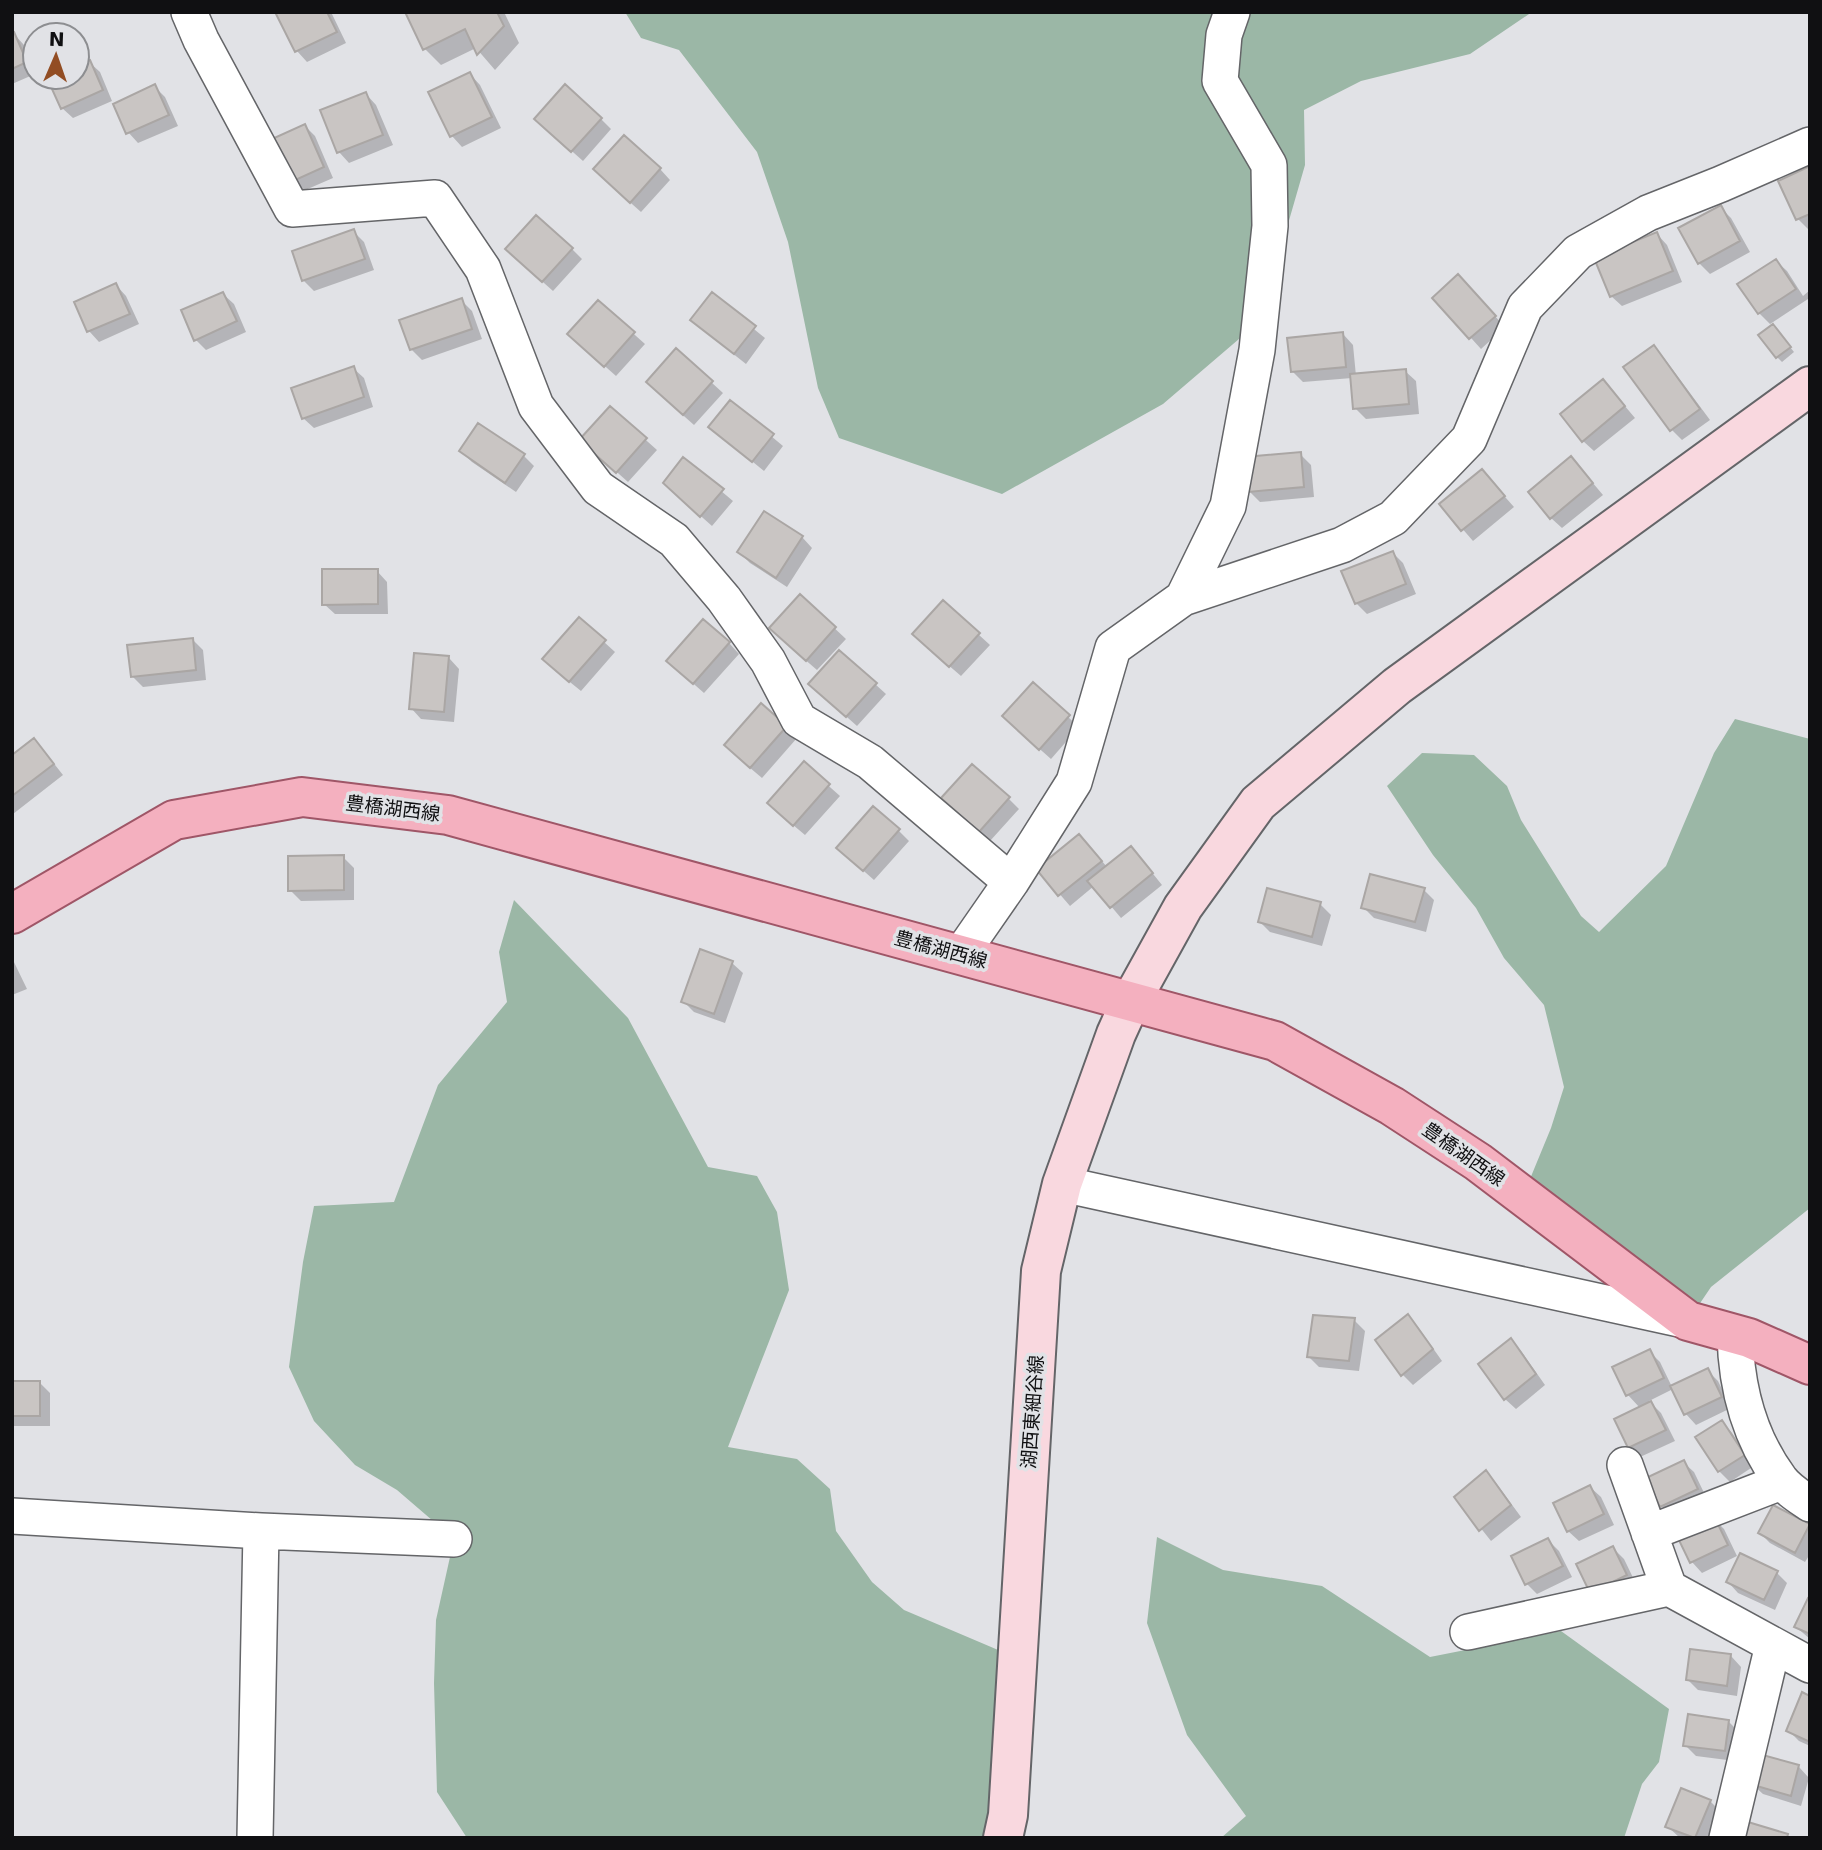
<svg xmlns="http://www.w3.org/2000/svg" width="1822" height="1850" font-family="'DejaVu Sans','Noto Sans JP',sans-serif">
  <rect width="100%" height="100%" fill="#e1e2e6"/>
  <path fill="#9bb7a6" d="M625,12H1532L1470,54L1361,81L1304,110L1305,165L1260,321L1163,404L1002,494L839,438L818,388L788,242L757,152L679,50L641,38Z
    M1735,719L1810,739V1208L1711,1287L1688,1321L1523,1196L1551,1128L1564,1087L1544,1005L1504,958L1476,908L1433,855L1387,786L1422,753L1474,755L1507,786L1521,820L1581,916L1599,932L1666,866L1714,753Z
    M514,900L628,1018L708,1167L757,1176L777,1212L789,1290L728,1447L797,1459L830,1489L836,1531L872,1582L904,1610L1017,1658L1003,1838H467L437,1792L434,1683L436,1620L454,1539L397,1490L355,1465L314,1421L289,1367L303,1262L314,1206L394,1202L438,1085L507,1002L499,952Z
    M1157,1537L1223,1570L1322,1586L1430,1657L1561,1631L1669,1709L1659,1762L1642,1784L1624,1838H1221L1246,1816L1187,1735L1147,1623Z"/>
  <path fill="#0003" d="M277,12H331L346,43L307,62L297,51Z
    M406,12H504L519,43L495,70L476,48L441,65L425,49Z
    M14,34L24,45L35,74L12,84Z
    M89,62L100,72L112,101L73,118L62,108L50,79L77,77V67Z
    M470,74L480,85L501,128L462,147L452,136Z
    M155,87L165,97L178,126L138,143L128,132Z
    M366,94L376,105L393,145L349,163L339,152Z
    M601,119L611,129L583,161L547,129Z
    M305,126L315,136L333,178L303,191L292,181Z
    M1810,168V231L1798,219Z
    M660,169L670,180L641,212L605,180Z
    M1720,207L1731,218L1750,252L1710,274L1699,263Z
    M353,231L364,242L374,270L314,291L304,281L294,252Z
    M1657,234L1667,245L1682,282L1622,306L1611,296Z
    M572,249L582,259L553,291L517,259Z
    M1776,261L1787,271L1803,296L1810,290V301L1808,299L1770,324L1759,313Z
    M116,285L126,296L139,324L99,342L89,331Z
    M1468,287L1505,327L1481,349L1435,298Z
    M223,294L234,304L246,332L206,350L196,340Z
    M712,295L765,338L746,364L703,330Z
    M461,300L472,311L482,339L422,360L411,349Z
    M598,302L645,344L616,376L580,344Z
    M1777,331L1794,352L1782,362L1777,357Z
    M1343,334L1353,345L1356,376L1405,371L1416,381L1419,414L1366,419L1355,408L1352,378L1303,382L1292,371Z
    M1653,347L1664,358L1710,420L1682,440L1672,430Z
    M676,350L723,393L694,425L658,393Z
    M353,368L364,378L373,407L314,428L303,418Z
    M1613,392L1635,418L1594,451L1583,441Z
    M730,402L783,446L764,471L710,427Z
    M610,408L657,450L628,482L592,450Z
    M479,425L524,456L534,466L516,492L472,462L461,451Z
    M1300,454L1311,465L1314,497L1260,502L1250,492Z
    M683,459L733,501L712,526L676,494Z
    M1581,469L1603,495L1562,528L1551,518Z
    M1482,471L1514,507L1473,541L1441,504Z
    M802,537L812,548L787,587L750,563L739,552Z
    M1393,553L1403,563L1416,594L1367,614L1356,603Z
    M377,571L387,582L388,614H335L324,604Z
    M800,596L846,639L817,670L781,639Z
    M943,602L990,645L961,676L925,645Z
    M580,620L615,652L581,691L555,670Z
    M192,639L203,650L206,680L143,687L132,676Z
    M729,643L739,654L704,693L679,671Z
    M449,658L459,669L454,722L421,719L411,708Z
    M875,684L886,694L857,726L821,694Z
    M1033,685L1079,727L1051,759L1015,727Z
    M761,706L797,738L762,778L736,756Z
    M44,751L63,775L13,814L12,757Z
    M804,764L840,796L805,835L780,814Z
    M1008,798L1019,809L990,841L954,809Z
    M898,830L909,841L874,880L849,858Z
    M1089,846L1107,867L1141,859L1162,885L1121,918L1094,886L1070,906L1038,869Z
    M343,857L354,868V900L301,901L290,890Z
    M1424,890L1434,900L1426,932L1374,918L1363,907Z
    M1320,904L1331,915L1322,946L1270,932L1260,922Z
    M12,958L27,989L12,995Z
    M732,963L743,973L725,1023L694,1012L683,1001Z
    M1408,1316L1418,1327L1442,1361L1413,1385L1402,1374Z
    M1354,1320L1365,1331L1359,1371L1319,1367L1309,1357Z
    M1511,1340L1521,1351L1545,1385L1516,1409L1505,1399Z
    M1649,1351L1660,1362L1672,1387L1707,1370L1718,1381L1731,1408L1696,1425L1686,1414L1673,1389L1649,1401L1661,1413L1675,1441L1640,1457L1629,1447L1640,1408L1628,1395L1614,1368Z
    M39,1382L50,1393V1426H12V1383Z
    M1722,1422L1732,1433L1754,1466L1730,1482L1719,1471L1698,1438Z
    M1683,1462L1694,1472L1707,1499L1672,1516L1662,1506Z
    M1486,1472L1496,1483L1521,1517L1491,1541L1456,1497Z
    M1590,1487L1601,1497L1614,1525L1579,1541L1568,1531Z
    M1774,1507L1810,1527V1554L1805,1562L1770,1543L1760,1533Z
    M1713,1518L1724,1529L1737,1556L1702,1573L1692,1562Z
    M1548,1540L1559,1551L1572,1577L1537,1594L1527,1584Z
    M1613,1548L1624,1559L1637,1586L1602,1603Z
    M1777,1573L1787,1583L1775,1610L1738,1593L1728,1582Z
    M1810,1601V1639L1796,1627Z
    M1731,1656L1741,1667L1737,1696L1698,1690L1688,1680Z
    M1810,1698V1746L1799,1741L1788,1730Z
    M1728,1721L1739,1732L1735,1761L1696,1756L1685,1745Z
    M1761,1756L1799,1767L1809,1778L1801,1806L1763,1794L1752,1784Z
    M1710,1801L1721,1812L1710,1838H1680L1667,1826Z"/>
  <path fill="#c9c5c3" stroke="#aaa6a4" stroke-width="2" d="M275,12H327L337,32L295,52Z
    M405,12H497L504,26L477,55L465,29L423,50Z
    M14,32L27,62L12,69V33Z
    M90,60L103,90L61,109L47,78L77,77V65Z
    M470,72L492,117L450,137L428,92Z
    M155,84L169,115L126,134L113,104Z
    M565,84L602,118L571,152L534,119Z
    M366,92L383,135L337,153L320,110Z
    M305,124L324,167L291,182L272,139Z
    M624,135L661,168L630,203L593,169Z
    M1810,166V214L1796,220L1778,181Z
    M1721,205L1740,241L1698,264L1678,228Z
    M536,215L573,248L542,282L505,249Z
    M354,229L365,259L302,281L292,251Z
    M1657,232L1673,271L1610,297L1594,258Z
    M1776,259L1796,289L1758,314L1737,284Z
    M1458,274L1496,316L1469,339L1432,298Z
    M116,283L130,314L87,332L74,302Z
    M223,292L237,321L194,341L181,310Z
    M712,292L756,326L734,354L690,320Z
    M462,298L472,329L410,350L399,320Z
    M598,300L635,332L604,367L567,334Z
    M1773,324L1791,347L1776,358L1758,335Z
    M1343,332L1346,367L1291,372L1287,338Z
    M1654,345L1700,409L1670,431L1623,367Z
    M676,348L713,381L683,415L646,382Z
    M354,366L364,397L302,419L291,388Z
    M1406,369L1409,404L1353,409L1350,374Z
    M1603,379L1625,406L1582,442L1560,414Z
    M730,400L774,434L752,462L708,427Z
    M610,406L647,438L616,473L579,440Z
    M478,423L525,454L505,483L459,451Z
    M1301,452L1304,487L1248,492L1245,457Z
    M1571,456L1593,483L1550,519L1528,492Z
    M683,457L724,489L700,517L663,483Z
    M1482,469L1505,496L1461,531L1439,504Z
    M764,511L803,536L776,578L737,552Z
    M1393,551L1406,584L1355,604L1341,571Z
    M322,569H378V604L322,605Z
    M800,594L836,627L806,661L769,628Z
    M943,600L980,633L949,667L912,634Z
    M579,617L606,640L569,682L542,659Z
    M703,619L730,642L693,684L666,661Z
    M193,638L196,670L131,677L127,645Z
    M839,650L877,683L846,717L808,684Z
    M414,653L449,656L444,712L409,709Z
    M1033,682L1070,715L1039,750L1002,716Z
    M761,703L787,726L750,768L724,745Z
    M34,738L54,764L12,796V755Z
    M804,761L830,784L793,826L767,803Z
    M972,764L1010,797L979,832L941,798Z
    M873,806L900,829L863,871L836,848Z
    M1079,834L1102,861L1058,896L1036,869Z
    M1131,846L1153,873L1110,908L1087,881Z
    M344,855V890L288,891V856Z
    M1370,874L1425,888L1415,922L1361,908Z
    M1267,888L1321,902L1312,937L1258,922Z
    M700,949L733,961L714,1014L681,1002Z
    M1408,1314L1433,1349L1401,1376L1375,1340Z
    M1313,1315L1355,1318L1349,1361L1307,1357Z
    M1511,1338L1536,1374L1504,1400L1478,1364Z
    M1650,1349L1664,1378L1626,1396L1612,1367Z
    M1708,1368L1722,1397L1684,1415L1670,1386Z
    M12,1381H40V1416H12Z
    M1651,1401L1666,1430L1628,1448L1614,1419Z
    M1722,1420L1745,1455L1718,1472L1695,1437Z
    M1684,1460L1698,1489L1660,1507L1646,1478Z
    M1486,1470L1511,1505L1479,1531L1454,1497Z
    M1590,1485L1604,1514L1567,1532L1553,1503Z
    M1773,1505L1810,1524L1795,1553L1758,1533Z
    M1714,1516L1728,1545L1690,1563L1676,1534Z
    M1548,1538L1563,1566L1525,1585L1511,1556Z
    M1613,1546L1627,1575L1590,1593L1576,1564Z
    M1740,1553L1778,1571L1764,1600L1726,1582Z
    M1808,1598L1810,1599V1634L1794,1627Z
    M1690,1649L1731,1654L1727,1686L1686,1680Z
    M1802,1692L1810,1696V1742L1786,1731Z
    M1688,1714L1729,1720L1725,1751L1683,1746Z
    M1759,1754L1799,1765L1791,1796L1750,1784Z
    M1681,1788L1711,1800L1695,1838L1665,1827Z
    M1748,1822L1788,1834L1787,1838H1744Z"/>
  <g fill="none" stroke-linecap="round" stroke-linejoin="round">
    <g stroke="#646568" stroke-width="38">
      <path id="street" d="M189,12L201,40L292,209L435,198L483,269L536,406L598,488L674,540L724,599L768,661L799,720L870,762L1011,882
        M1183,598L1228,506L1257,350L1270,226L1269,165L1220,81L1224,35L1232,12
        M961,954L1011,882L1074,782L1113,648L1183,598L1342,545L1393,518L1469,439L1525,307L1578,252L1648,213L1721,184L1810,145
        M1062,1184L1688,1321
        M1735,1334C1736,1386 1749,1437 1780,1479C1787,1489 1800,1497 1810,1504
        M1625,1465L1669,1588
        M12,1516L261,1531L454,1539
        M1649,1533L1781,1482
        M1468,1632L1669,1588L1810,1665
        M255,1838L261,1531
        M1727,1838L1773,1645"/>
    </g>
    <g stroke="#646568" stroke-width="42">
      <path id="secondary" d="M1003,1838L1008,1815L1041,1271L1062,1184L1116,1034L1131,1001L1183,907L1258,803L1397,686L1810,386"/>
    </g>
    <g stroke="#9f5667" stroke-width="42">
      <path id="primary" d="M12,914L174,820L302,797L448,815L1275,1041L1392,1106L1478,1162L1688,1321L1749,1338L1810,1365"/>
    </g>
    <use href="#street" stroke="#fff" stroke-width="35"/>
    <use href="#secondary" stroke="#f9d8df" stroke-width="38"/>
    <use href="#primary" stroke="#f4b0bf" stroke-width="38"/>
  </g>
  <g text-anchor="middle" stroke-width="7" stroke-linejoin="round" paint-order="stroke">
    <g font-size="19" fill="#101012" stroke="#e1e2e6">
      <text transform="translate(393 808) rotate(7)" y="7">豊橋湖西線</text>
      <text transform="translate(941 949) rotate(15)" y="7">豊橋湖西線</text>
      <text transform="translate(1464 1154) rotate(35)" y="7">豊橋湖西線</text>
      <text transform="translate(1032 1412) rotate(-86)" y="7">湖西東細谷線</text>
    </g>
  </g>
  <rect width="1822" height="1850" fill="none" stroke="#101012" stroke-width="28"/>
  <g transform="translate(56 56) rotate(2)"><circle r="33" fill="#e1e2e6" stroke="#8d8e91" stroke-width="2"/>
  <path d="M0-5L12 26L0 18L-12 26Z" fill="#924d23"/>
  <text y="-10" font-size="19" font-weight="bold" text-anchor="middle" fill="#101012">N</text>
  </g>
</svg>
